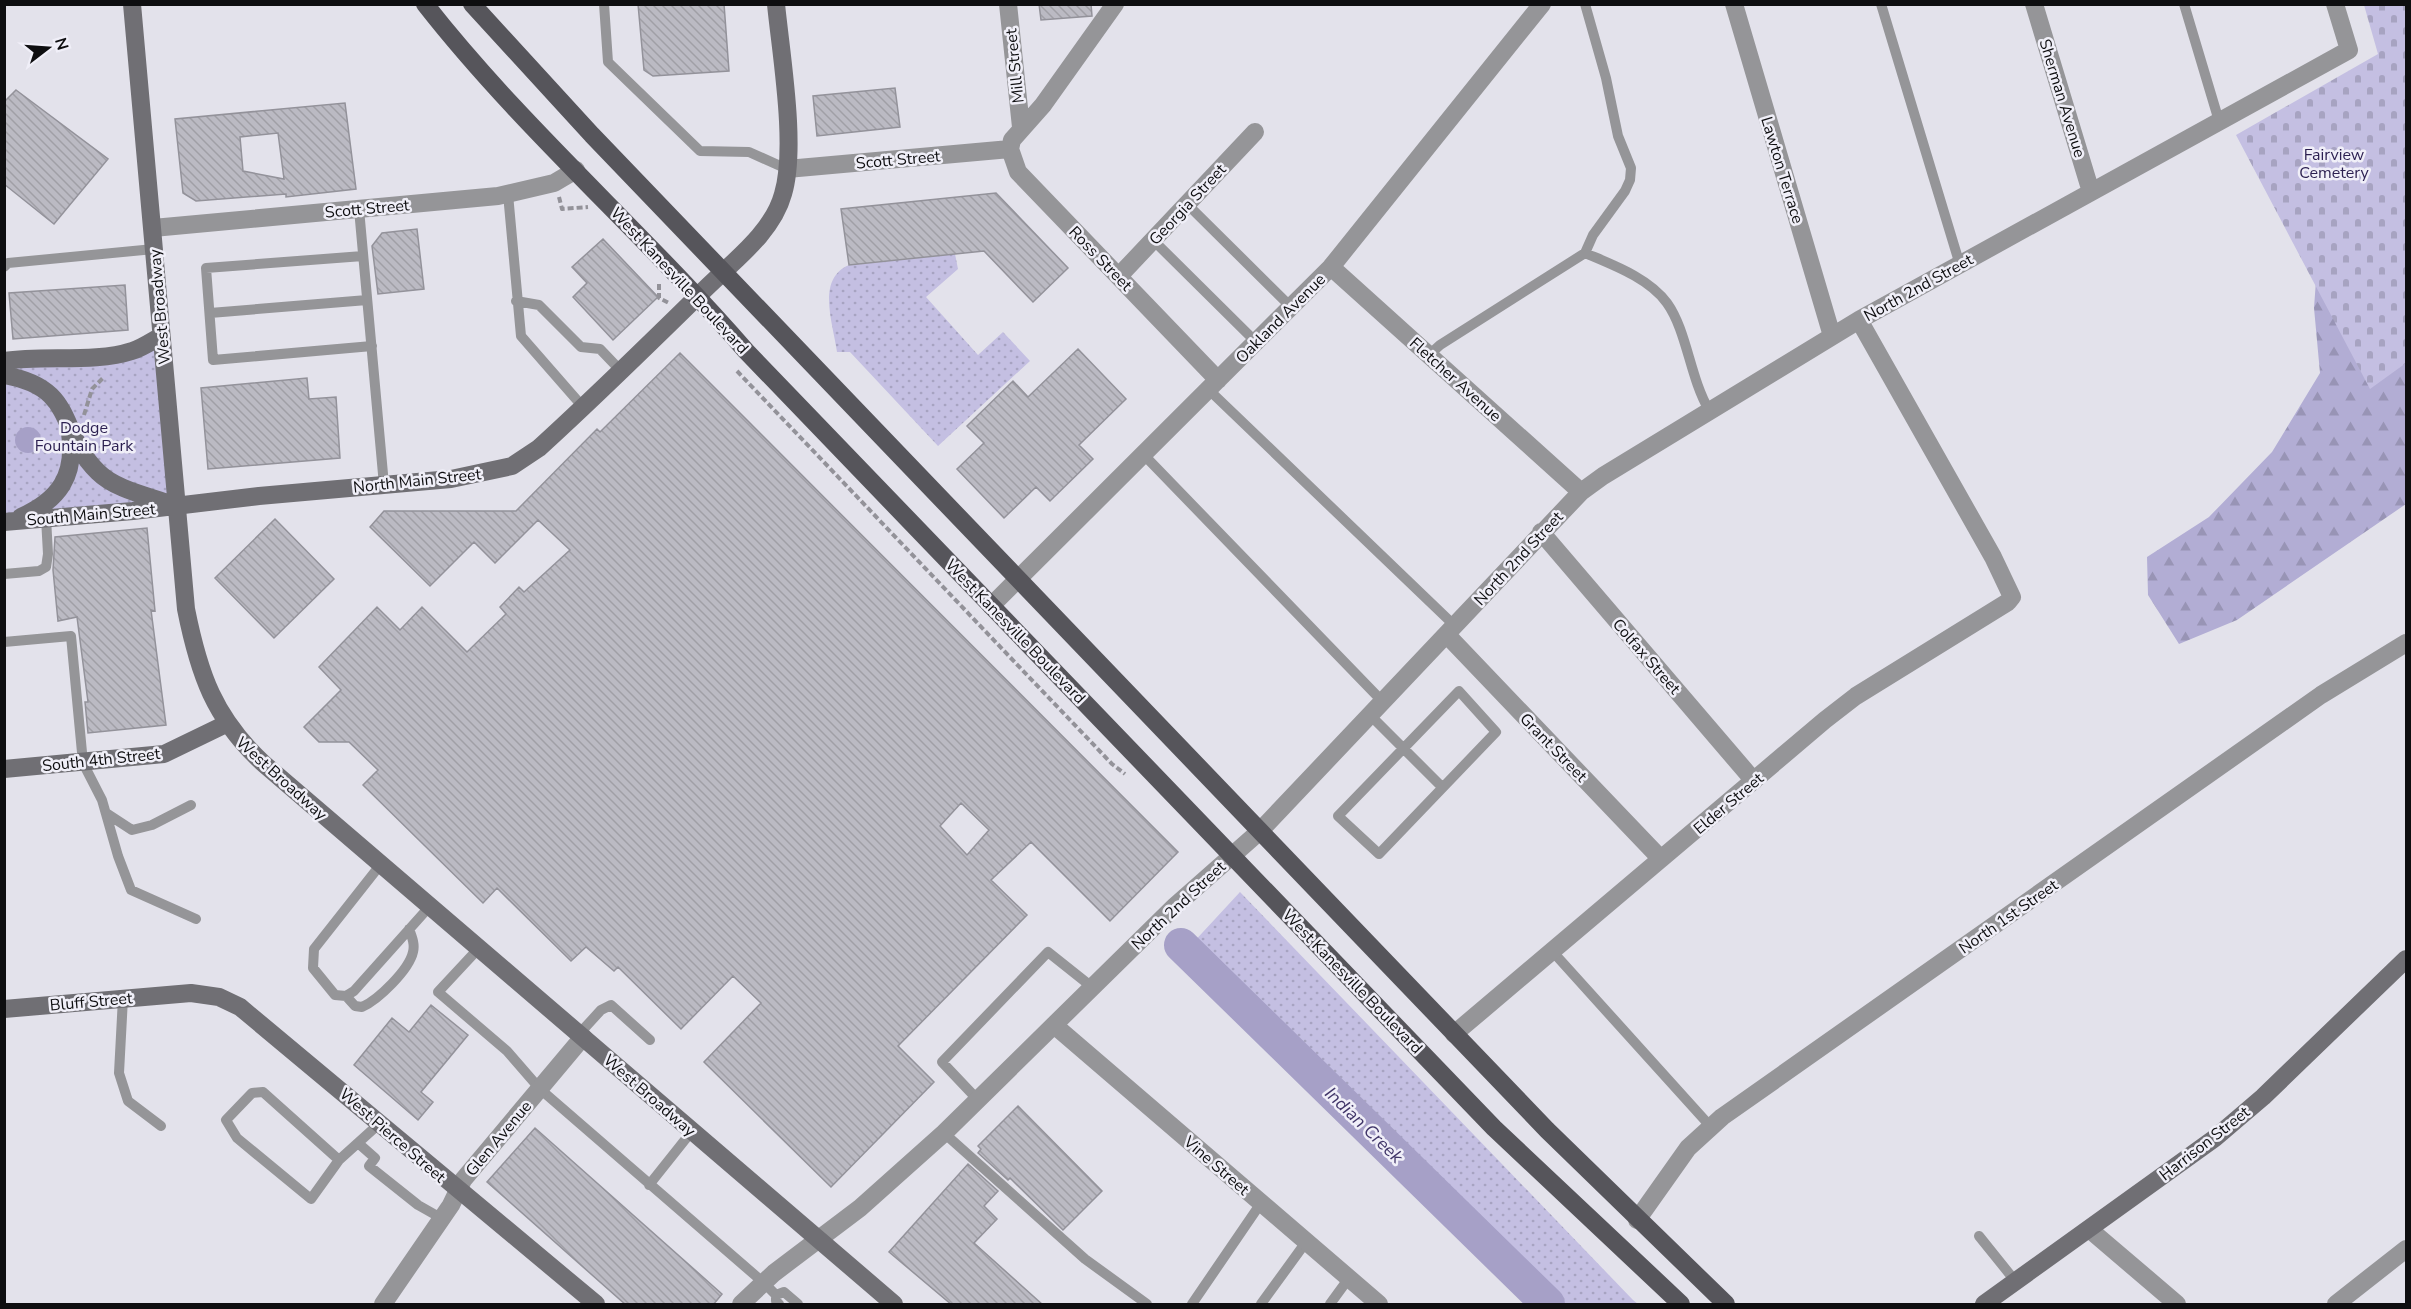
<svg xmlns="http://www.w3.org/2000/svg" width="2411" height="1309" font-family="'Nunito Sans',sans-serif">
  <defs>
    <pattern id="green-dots" width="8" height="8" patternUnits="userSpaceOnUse" patternTransform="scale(1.5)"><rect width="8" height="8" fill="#c4bfe2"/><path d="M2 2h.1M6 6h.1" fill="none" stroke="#a7a3c1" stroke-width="1.8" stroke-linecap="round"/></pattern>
    <pattern id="forest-firs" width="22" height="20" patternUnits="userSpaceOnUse" patternTransform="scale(1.5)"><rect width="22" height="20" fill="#b2add4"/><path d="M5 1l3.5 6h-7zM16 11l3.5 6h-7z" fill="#9894b5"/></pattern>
    <pattern id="cemetery-stones" width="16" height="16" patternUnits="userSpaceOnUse" patternTransform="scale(1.5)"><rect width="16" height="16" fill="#c4bfe2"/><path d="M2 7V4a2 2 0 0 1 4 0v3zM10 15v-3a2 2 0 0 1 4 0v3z" fill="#a7a3c1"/></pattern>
    <pattern id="building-back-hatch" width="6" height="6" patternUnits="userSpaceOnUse" patternTransform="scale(1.5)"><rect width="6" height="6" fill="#bbbac3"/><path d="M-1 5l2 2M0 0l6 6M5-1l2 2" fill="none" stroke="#a09fa6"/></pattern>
  </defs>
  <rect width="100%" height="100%" fill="#e3e2eb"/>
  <path fill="url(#green-dots)" d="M955,254L958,269L926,297L978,355L1003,332L1030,361L938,446L850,352H837C833,323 816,279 849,265Z
    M161,336L178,506L5,522L4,361L90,357Z
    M1240,892L1633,1300L1638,1304H1552L1178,959Z"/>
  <path fill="url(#forest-firs)" d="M2406,208V504L2237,620L2179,644L2148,595L2147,557L2209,517L2272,452L2320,373L2314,308L2318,253Z"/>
  <path fill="url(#cemetery-stones)" d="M2364,5H2406V363L2370,389L2236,135L2378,54Z"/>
  <path fill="#a6a0c7" d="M15 440a13 13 0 1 1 26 0a13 13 0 1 1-26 0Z"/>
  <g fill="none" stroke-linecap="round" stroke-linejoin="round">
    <path stroke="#a6a0c7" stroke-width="34" d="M1181,945L1548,1304"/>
  </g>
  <path fill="url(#building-back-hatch)" stroke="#93929a" stroke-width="1.5" fill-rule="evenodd" d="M638,4H724L729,71L653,76L644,70Z
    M1039,4H1091L1092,16L1041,20Z
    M895,88L900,127L817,136L813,96Z
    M16,90L108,159L54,224L4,184V102Z
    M345,103L356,189L286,197V194L196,201L183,193L175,119ZM278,133L284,179L243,171L240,137Z
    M996,193L1068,268L1033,302L984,251L849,265L841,209Z
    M417,229L424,289L378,294L372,246L382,233Z
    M603,239L658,297L613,340L573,297L587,283L572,267Z
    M125,285L128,330L13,339L9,293Z
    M1078,349L1126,399L1079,445L1093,459L1050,501L1036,487L1004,518L957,469L984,443L967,426L1013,381L1028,397Z
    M680,353L1178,852L1110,921L1031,842L991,880L1027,915L898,1046L934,1082L831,1187L704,1062L761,1003L733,976L681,1029L618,967L614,971L586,947L571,961L497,888L483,903L363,785L378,770L349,742H319L304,727L341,690L319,667L377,607L400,630L422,607L467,652L506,614L500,607L519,587L524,592L570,550L538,520L495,563L474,542L430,586L370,527L384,511H516L597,429L600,432ZM961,803L989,830L967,855L940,826Z
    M307,378L309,399L336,397L340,458L208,469L201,388Z
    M275,519L334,579L274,638L215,578Z
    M147,528L155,611L151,610L166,725L88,733L85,702H88L77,617L58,621L53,570L55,537Z
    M431,1005L468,1035L421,1092L433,1102L418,1120L354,1065L392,1018L409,1032Z
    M1018,1106L1102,1191L1063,1230L1010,1178L1008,1180L978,1153L981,1149L978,1146Z
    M535,1128L722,1294L713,1305H626L487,1182Z
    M968,1164L998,1191L984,1206L997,1219L974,1243L1043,1305H952L889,1252Z"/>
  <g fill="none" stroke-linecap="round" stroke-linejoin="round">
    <path stroke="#939299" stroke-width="4" stroke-dasharray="6 3" stroke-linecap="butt" d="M559,197L562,209L588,207
      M659,284V298L669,303
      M737,371L1112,764L1125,774
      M84,415L92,389L103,378"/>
    <path stroke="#959598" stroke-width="10" d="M604,4L608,62L700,151L749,152L787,169
      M1881,4L1960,265
      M2184,4L2219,121
      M508,194L521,336L583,407
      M1187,204L1291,307
      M359,209L384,485
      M1153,240L1256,342
      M1585,253C1613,265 1649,278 1667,303C1687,331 1690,378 1709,410
      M363,256L206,268L213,360L372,346
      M4,267L8,263L154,249
      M516,301L539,305L581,347L600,349L621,371
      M210,313L367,300
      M1429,355L1440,345L1585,253L1593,235L1625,191L1630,180L1631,168L1618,136L1606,78L1585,4
      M1209,390L1455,626
      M1143,454L1383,702
      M4,574L39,571L46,567L48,554L46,518
      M4,642L71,636L83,763L102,800L118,856L131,890L196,919
      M1459,691L1496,732L1379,854L1338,816Z
      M1370,715L1441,786
      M106,813L132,830L152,825L191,805
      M381,864L314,949L313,968L335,995L346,996L354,991L430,906
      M479,948L438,992L507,1051L540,1089L764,1283L776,1295V1301L779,1304
      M1553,952L1711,1127
      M346,996L355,1006L362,1007C378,1000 409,970 413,952C415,944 412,937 409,929
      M123,998L119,1073L128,1101L161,1126
      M579,1034L601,1010L611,1005L650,1040
      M978,1100L942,1062L1048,952L1092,987
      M944,1133L1085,1259L1147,1304
      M358,1143L375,1158L369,1166L418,1205L441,1218
      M339,1160L263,1092L252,1093L226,1120L237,1138L311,1199L339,1160L380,1123
      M649,1185L692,1131
      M1979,1236L2016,1282
      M776,1295L784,1292L798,1304
      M1192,1304L1261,1203
      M1261,1304L1306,1242
      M1330,1304L1349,1278"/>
    <path stroke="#959598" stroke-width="18" d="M1008,4L1021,127
      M1115,4L1043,105L1012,140L1010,149L1018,172L1218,380
      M1734,4L1832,336
      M2034,4L2091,192
      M787,169L1010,149
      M153,228L498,196L554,183L576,170
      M1331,267L1581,492
      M1119,276L1255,132
      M1541,532L1754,781
      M991,606L1331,267L1542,4
      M1447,635L1661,859
      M1054,1025L1379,1304
      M1454,1034L1825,720L1856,696L2008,602L2012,597L1993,557L1859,320
      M1637,1220L1688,1148L1722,1117L2321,695L2406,643
      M2089,1229L2177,1304
      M383,1304L451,1205L463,1180L583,1037
      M741,1304L774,1273L860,1208L944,1133L1175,906L1260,831L1581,492L1603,476L1859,320L2349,50L2335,4
      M2336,1304L2406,1249"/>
    <path stroke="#706f74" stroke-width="18" d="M132,4L186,609C199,674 214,718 264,764L894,1304
      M4,361C45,355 95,363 132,351C142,348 152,341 161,336
      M4,375C78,388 57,432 98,472C116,490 149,496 173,505
      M21,517C59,500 76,476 70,433
      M4,522L133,511L259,496L451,479L512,466L539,448C594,398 647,346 700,294C728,265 772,235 783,194C797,147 781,55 776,4
      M4,769L164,754L226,724
      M4,1009L191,993L219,997L240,1007L596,1304
      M1984,1304L2215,1138L2263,1097L2406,959"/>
    <path stroke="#56555b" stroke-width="18" d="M425,4C522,128 643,232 746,351L1494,1128L1681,1304
      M472,4L592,135L1547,1130L1726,1304"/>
  </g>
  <g text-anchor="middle" stroke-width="5" stroke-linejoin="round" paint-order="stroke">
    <g font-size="16" fill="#0e0e10" stroke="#f0eff8">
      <text transform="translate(1014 66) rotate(-96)" y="6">Mill Street</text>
      <text transform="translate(2063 98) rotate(73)" y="6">Sherman Avenue</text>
      <text transform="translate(898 159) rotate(-5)" y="6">Scott Street</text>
      <text transform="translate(1783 170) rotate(73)" y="6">Lawton Terrace</text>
      <text transform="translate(1187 204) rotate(-47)" y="6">Georgia Street</text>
      <text transform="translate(367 208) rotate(-5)" y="6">Scott Street</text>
      <text transform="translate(1101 258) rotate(46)" y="6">Ross Street</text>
      <text transform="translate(680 280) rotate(47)" y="6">West Kanesville Boulevard</text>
      <text transform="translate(1918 287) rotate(-29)" y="6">North 2nd Street</text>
      <text transform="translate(159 307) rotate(-95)" y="6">West Broadway</text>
      <text transform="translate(1280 318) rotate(-45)" y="6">Oakland Avenue</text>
      <text transform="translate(1456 379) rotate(42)" y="6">Fletcher Avenue</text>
      <text transform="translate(417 480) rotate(-6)" y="6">North Main Street</text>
      <text transform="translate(91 514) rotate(-5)" y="6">South Main Street</text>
      <text transform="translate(1518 558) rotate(-47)" y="6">North 2nd Street</text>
      <text transform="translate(1016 631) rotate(46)" y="6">West Kanesville Boulevard</text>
      <text transform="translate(1647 656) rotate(49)" y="6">Colfax Street</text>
      <text transform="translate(1554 747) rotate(46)" y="6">Grant Street</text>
      <text transform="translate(101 759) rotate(-6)" y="6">South 4th Street</text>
      <text transform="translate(282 778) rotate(42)" y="6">West Broadway</text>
      <text transform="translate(1728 803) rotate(-40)" y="6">Elder Street</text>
      <text transform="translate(1178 905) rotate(-43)" y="6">North 2nd Street</text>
      <text transform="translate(2008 916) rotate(-35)" y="6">North 1st Street</text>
      <text transform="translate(1353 981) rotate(46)" y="6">West Kanesville Boulevard</text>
      <text transform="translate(91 1001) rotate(-5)" y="6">Bluff Street</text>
      <text transform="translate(650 1095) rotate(41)" y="6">West Broadway</text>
      <text transform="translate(393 1135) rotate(41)" y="6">West Pierce Street</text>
      <text transform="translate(498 1138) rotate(-50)" y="6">Glen Avenue</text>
      <text transform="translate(2204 1143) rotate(-38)" y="6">Harrison Street</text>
      <text transform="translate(1217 1165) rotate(41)" y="6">Vine Street</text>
    </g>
    <g font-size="16" fill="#2b1f50" stroke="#f0eff8">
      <text x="2334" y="160">Fairview<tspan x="2334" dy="18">Cemetery</tspan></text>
      <text x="84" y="433">Dodge<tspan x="84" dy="18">Fountain Park</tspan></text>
    </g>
    <g font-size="18" font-style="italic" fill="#413669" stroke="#f0eff8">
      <text transform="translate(1364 1125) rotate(44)" y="6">Indian Creek</text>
    </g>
  </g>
  <rect width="2411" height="1309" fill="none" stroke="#0e0e10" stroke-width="12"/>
  <g transform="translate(48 48) rotate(73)" stroke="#f0eff8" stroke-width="4.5" paint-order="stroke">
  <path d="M0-4.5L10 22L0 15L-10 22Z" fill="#0e0e10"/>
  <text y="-9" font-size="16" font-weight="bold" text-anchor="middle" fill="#0e0e10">N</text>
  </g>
</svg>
